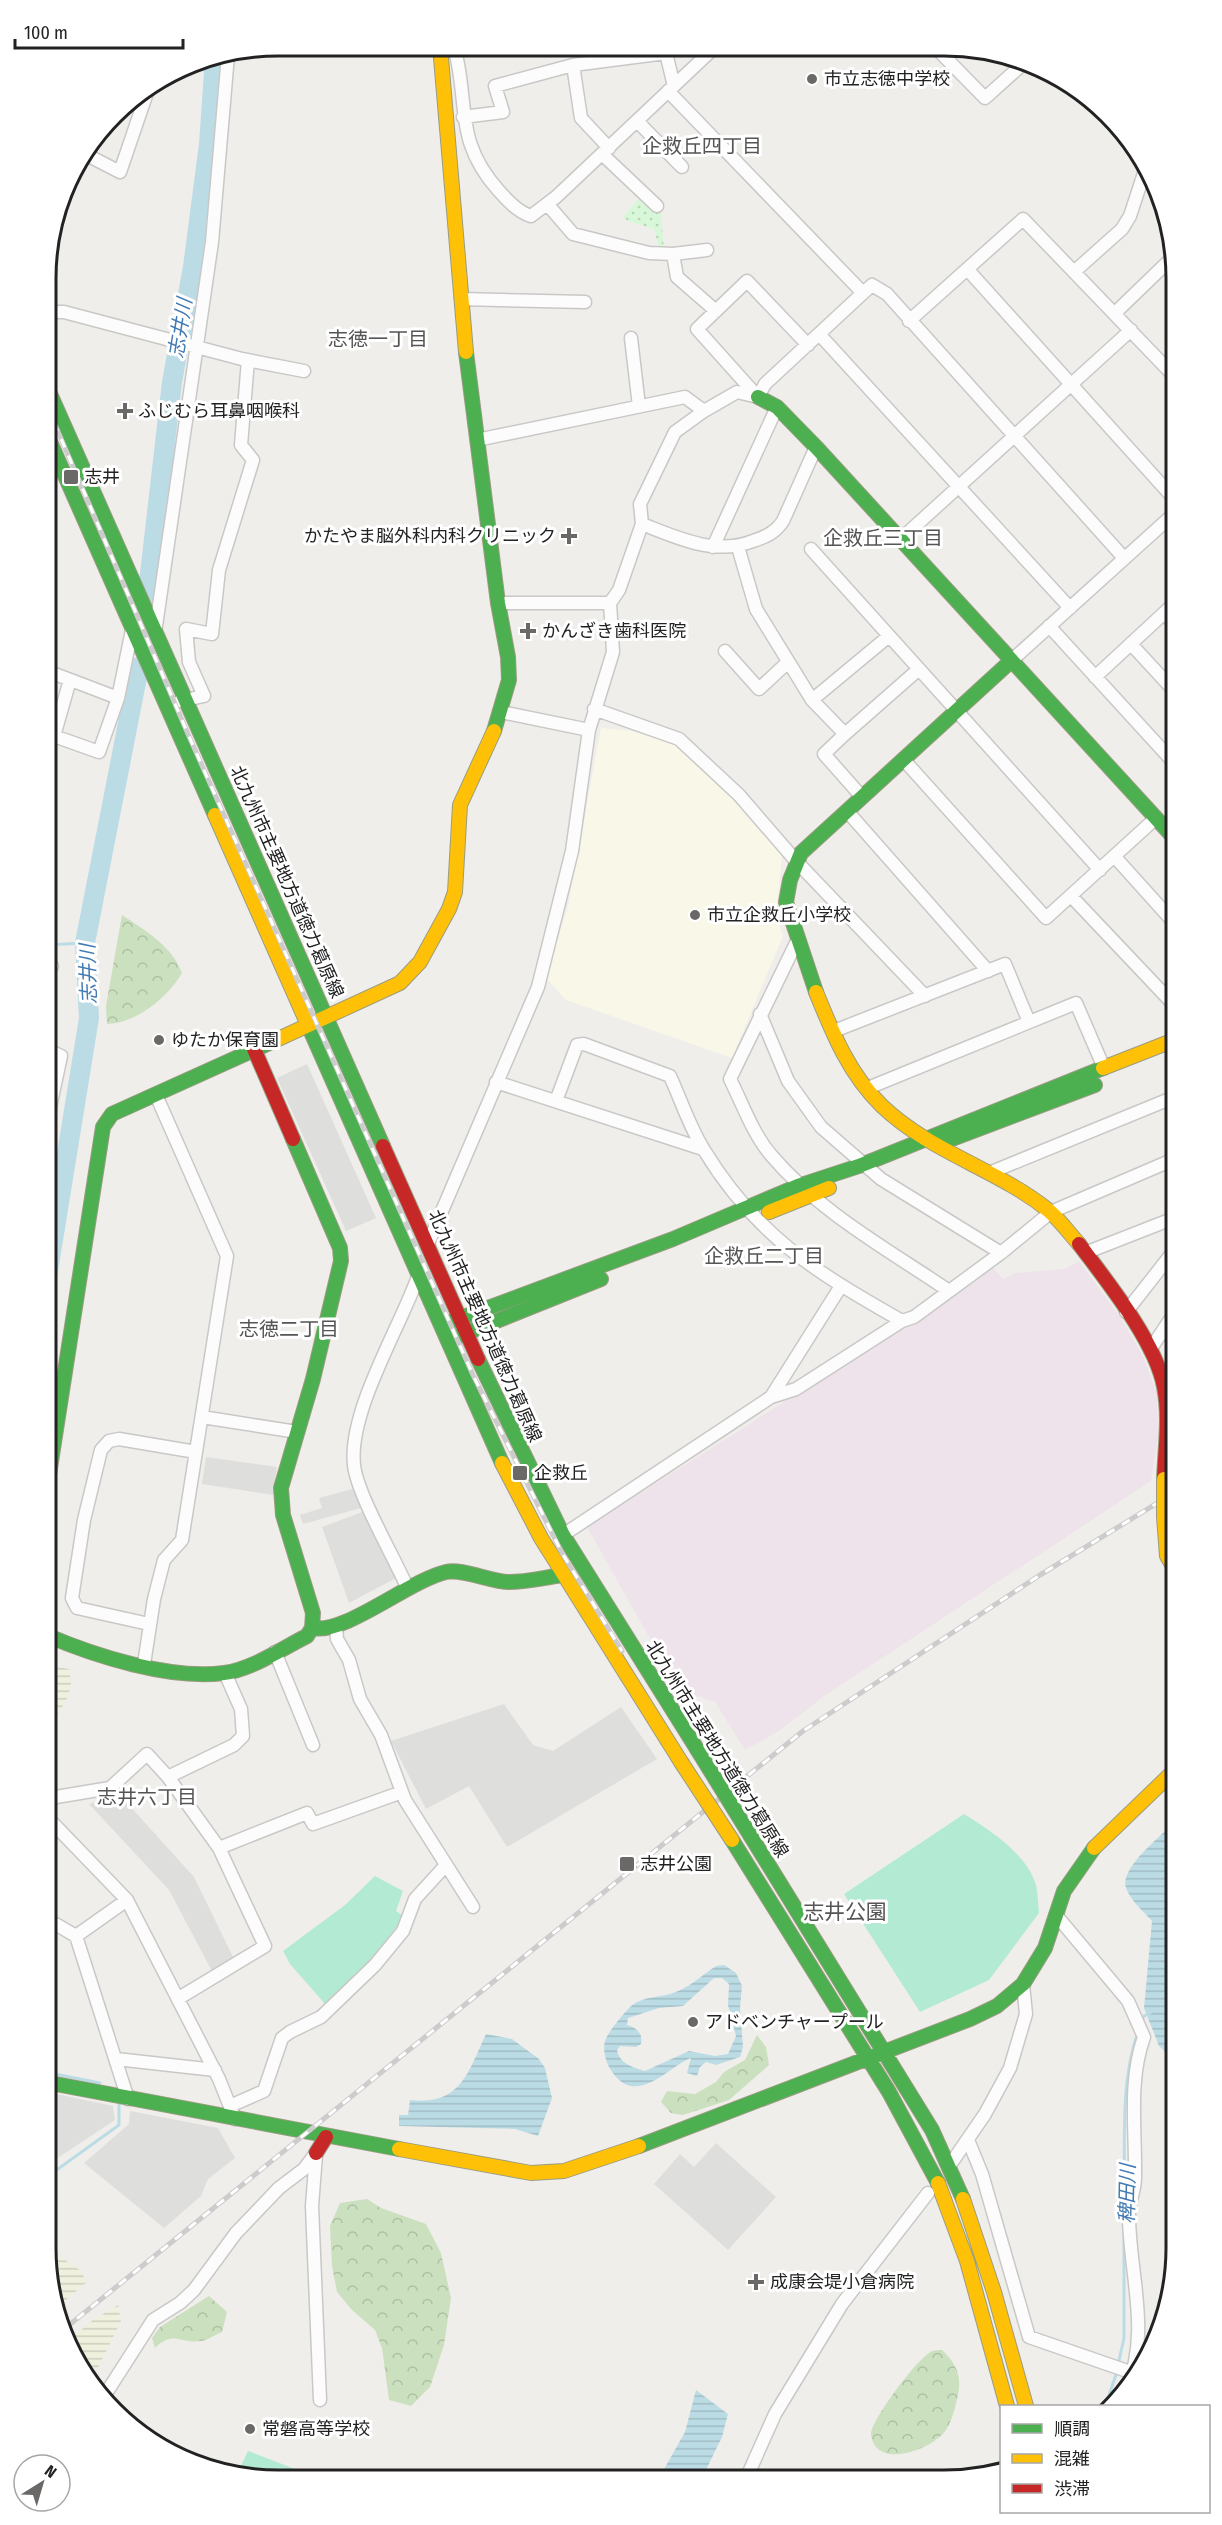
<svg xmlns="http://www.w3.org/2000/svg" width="1222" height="2525" font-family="'Fira Sans Condensed','Noto Sans JP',sans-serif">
  <defs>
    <pattern id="farmland-rules" width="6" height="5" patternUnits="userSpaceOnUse" patternTransform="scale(1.5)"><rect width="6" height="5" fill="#f0f0de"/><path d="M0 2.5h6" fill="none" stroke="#cecebe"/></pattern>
    <pattern id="forest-crowns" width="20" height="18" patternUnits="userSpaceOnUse" patternTransform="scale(1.5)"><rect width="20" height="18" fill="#cae0be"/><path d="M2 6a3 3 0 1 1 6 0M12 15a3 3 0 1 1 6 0" fill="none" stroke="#adc0a3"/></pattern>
    <pattern id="park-dots" width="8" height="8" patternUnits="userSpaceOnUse" patternTransform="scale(1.5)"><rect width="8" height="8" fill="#d8f7d8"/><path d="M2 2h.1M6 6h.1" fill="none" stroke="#b9d3b9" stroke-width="1.8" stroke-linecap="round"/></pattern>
    <pattern id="water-rules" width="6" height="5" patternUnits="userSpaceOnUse" patternTransform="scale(1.5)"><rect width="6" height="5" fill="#bcdce5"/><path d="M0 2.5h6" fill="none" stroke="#a1bcc4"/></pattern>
  </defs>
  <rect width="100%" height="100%" fill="#f0eeeb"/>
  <path fill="#f8f7e8" d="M601,728L631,731L677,744L779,844L782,857L776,914L783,936L732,1058L566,1000L546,978L568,906Z"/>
  <path fill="#dededc" d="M307,1064L376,1218L346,1231L277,1078Z
    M206,1457L277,1467L273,1495L202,1484Z
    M356,1488L361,1508L303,1524L300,1515L322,1508L319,1498Z
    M365,1511L396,1578L349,1603L322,1527Z
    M504,1704L533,1745L553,1751L621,1707L657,1759L507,1847L469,1786L426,1809L391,1741Z
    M119,1794L194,1877L235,1961L213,1973L169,1890L89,1804Z
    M47,2092L113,2106L115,2120L53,2161L45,2154Z
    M130,2111L218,2128L235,2158L208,2179L201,2196L164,2228L84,2163L129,2124Z
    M716,2143L776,2197L728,2250L654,2184L680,2154L694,2167Z"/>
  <path fill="#eee3ea" d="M1079,1261L1121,1318L1144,1358L1157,1394L1158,1438L1151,1481L823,1697L779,1731L745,1750L715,1702L679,1690L587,1527L904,1326L992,1266L1003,1279L1015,1273L1065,1269Z"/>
  <path fill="url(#farmland-rules)" d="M46,1665L69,1669L71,1684L68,1697L46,1734Z
    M45,1965L51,1982L50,2026L57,2050L48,2060H45Z
    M45,2247L80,2270L87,2282L54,2310Z
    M118,2305L121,2321L90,2384L84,2376L68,2341L93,2320Z"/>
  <path fill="url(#forest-crowns)" d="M122,915C146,931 172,946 182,973C168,997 137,1023 107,1024L106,1006Z
    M757,2035L766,2047L769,2065L729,2100L683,2115L671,2113L661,2102L667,2091L695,2094L716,2082L724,2072L745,2060Z
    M367,2199L381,2208L426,2224L441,2253L451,2298L444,2345L430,2387L411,2406L389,2400L382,2348L375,2330L352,2310L337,2292L332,2266L330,2226L340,2203Z
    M209,2296L227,2312L222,2332C216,2334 207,2341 200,2341C180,2344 174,2330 155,2348L152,2338L160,2327Z
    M942,2350C956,2363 962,2376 958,2395C955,2407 953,2419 946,2430C932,2450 875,2471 871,2434C872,2419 915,2362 929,2353C932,2350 938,2350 942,2350Z"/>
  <path fill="url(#park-dots)" d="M641,196L661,213L664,251H660L654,229L628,221L623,217Z"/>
  <path fill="#b3ead3" d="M964,1814C990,1830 1027,1854 1036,1885C1038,1894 1038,1904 1039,1913L989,1980L920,2012L844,1894Z
    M375,1876L403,1891L396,1911L404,1916L378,1954L325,2004L290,1964L283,1951L345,1905Z
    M248,2451L313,2476H236Z"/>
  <path fill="url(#water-rules)" fill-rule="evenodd" d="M1177,1820V2063L1159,2046L1144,2008L1152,1921C1143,1911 1131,1901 1126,1888C1119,1868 1163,1834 1177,1820Z
    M724,1965L736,1973L742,1986L740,2008L743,2047L740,2057L716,2065L706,2062L700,2067L697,2076L687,2073L691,2058C672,2066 660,2082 639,2086C618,2090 600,2060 605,2041C608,2032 623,2014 630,2007C642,1996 659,1998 673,1993C689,1988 702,1975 716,1966ZM714,1978H722L729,1984L728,2005L736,2036L728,2054L715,2056L689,2051L645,2071C632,2067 620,2064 617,2050L620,2046L636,2047L641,2044C643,2033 637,2028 627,2025L628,2018L659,2008L683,2006Z
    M486,2034L512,2039L539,2059L545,2068L552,2098L538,2136L515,2129L399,2126V2115H408L410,2100C461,2106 468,2072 486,2034Z
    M696,2390L728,2414L722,2437L702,2478H659L685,2432Z"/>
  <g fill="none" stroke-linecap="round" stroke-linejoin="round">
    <path stroke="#bcdce5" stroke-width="3" d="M46,945L85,943
      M1141,2023L1144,2016L1150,2013
      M45,2072L100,2083
      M45,2182L58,2169L119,2125V2103
      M1124,2204C1126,2148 1119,2085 1138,2032
      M1118,2365L1124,2338V2228
      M1105,2406L1117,2372"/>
    <path stroke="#bcdce5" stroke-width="20" d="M147,600L172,382L193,267L209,144L215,57
      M46,1283L89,1018L85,943L139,667"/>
    <g stroke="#c9c8c7" stroke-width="15">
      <path id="street" d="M454,46C470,104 453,140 499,191C508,201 518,212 531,216L556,197L714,48
        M937,49L985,98L1025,62
        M668,91L863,293
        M463,117L503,112L495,86L573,65
        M637,121L682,167
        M609,148L581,118L573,65L666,53L674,86
        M85,154L120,172L149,87
        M602,154L657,206
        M548,205L573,234L649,253L673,254L707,250
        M673,254L677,277L716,311
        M968,270L1177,502
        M1075,271L1122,229L1130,216L1146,167
        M461,299L585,302
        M47,312H64L242,359L304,371
        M1115,313L1174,256
        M909,321L1023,219L1177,379
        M819,334L1070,608
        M631,338L639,406
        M757,396L697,329L747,281L808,345
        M758,397L765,384L863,293L872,285L887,294L1124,558
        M477,440L685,397L704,411
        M642,524C678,538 715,556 753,541C766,537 776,532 783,521L816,447
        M902,538L1131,330
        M713,547L777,407
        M738,547L756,609L812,700L845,734L919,669
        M811,549L1100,870
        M498,603H610
        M1164,613L1177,627
        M156,626L212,242L228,55
        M1049,626L1177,766
        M1131,644L1177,694
        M725,651L759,689L788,662
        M1011,661L1177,511
        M47,671L118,698L132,630
        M1095,677L1177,601
        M70,680L54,736L99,752L118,698
        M812,700L889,636
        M180,701L204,696L189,662L186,629L212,634L219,570L253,460L241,445L248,360
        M594,709L679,739L739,795L796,861L925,996
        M501,712L589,730
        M845,734L824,754L862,797
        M903,759L1046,918L1156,818
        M847,811L988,971
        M1115,857L1177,926
        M1071,896L1177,1008
        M797,941L730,1079C743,1105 753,1134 771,1155C819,1212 889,1250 949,1291
        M46,971L52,966
        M760,1014L788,1081L821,1127L881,1179L1001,1253
        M834,1031L1005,964L1029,1022
        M496,1082L703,1149
        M868,1088L1076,1003L1104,1068
        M556,1101L577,1045L584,1044L670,1076C681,1100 690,1128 704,1150C757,1237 816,1272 902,1321
        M46,1126L61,1056L46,1049
        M989,1173L1177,1096
        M427,1246L538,987L572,851L589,730L613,652L610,603L619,590L642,524L640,504L675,432L704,411L737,392L758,397
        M1085,1253L1177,1217
        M1126,1312L1177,1247
        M1150,1350L1177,1309
        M771,1397L841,1286
        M202,1417L297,1432
        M563,1535L771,1397L796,1389L902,1321L914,1317L1001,1253L1051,1212L1177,1158
        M407,1587C394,1557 357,1494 354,1465C348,1411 401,1326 419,1274
        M149,1624L77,1608L72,1598L84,1520L101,1450L109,1441L119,1439L196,1452
        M336,1627L337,1639L349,1660L360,1699L381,1735L405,1800L473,1907
        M275,1652L313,1745
        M144,1664L154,1599L164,1560L182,1540L227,1256L156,1095
        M168,1777L234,1745L243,1736L241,1709L225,1673
        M45,1805L56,1797L110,1788L147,1754L168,1777L219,1848L265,1946L179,1998
        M45,1815L127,1900L219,2079L235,2119
        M219,1848L307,1813L313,1824L402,1792
        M1056,1915L1128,2001L1144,2037C1128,2082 1136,2130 1135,2178C1135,2191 1128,2205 1129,2218C1130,2276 1151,2334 1126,2390
        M45,1918L76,1936L128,2099
        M76,1936L127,1900
        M116,2059L215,2070
        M230,2106L264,2091L282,2038L290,2032L321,2017L375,1965L403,1931L415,1899L446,1865
        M968,2140L982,2174L1029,2337L1136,2374
        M316,2155L312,2206L320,2400
        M952,2162L985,2114L1010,2068L1026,2014L1023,1984
        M103,2398L153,2320L180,2303L194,2290L236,2233L279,2188L304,2169L316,2153
        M1116,2404L1122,2396
        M746,2479L775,2414L842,2304L928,2193"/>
    </g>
    <g stroke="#9a9c81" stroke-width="16">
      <path id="fast" d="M466,352L498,603L508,657L509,680L494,731
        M47,387L383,1146
        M758,397L777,407L816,447L1177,841
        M47,435L215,815
        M816,992L786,902L790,880L801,853L1011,661
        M308,1025L502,1463
        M944,1142L1095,1085
        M442,1325L673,1239L798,1186L859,1166L1103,1068
        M454,1338L601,1279
        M478,1359L563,1535L697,1749
        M46,1494L103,1127L112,1114L276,1040
        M312,1628C345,1635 408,1581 446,1572C462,1568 491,1582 509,1582C527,1582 546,1577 564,1575
        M46,1635C95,1656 170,1680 224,1673C253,1669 281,1649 307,1636L312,1628L313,1613L283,1515L281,1488L313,1379L341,1261L340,1248L293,1139
        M747,1830L932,2130L963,2199
        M732,1840L889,2092L938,2183
        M45,2082L399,2149
        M639,2146L970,2019L997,2006L1023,1984L1045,1948L1064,1891L1094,1848"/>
    </g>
    <g stroke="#9a9c81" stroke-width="16">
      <path id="slow" d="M440,46L466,352
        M215,815L308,1025
        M816,992C833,1034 849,1074 882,1106C930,1152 997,1169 1048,1210C1060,1220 1069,1233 1079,1244
        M276,1040L400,983L420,962L449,909L455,892L460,805L494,731
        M1103,1068L1177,1039
        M769,1212L829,1188
        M502,1463L541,1538L681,1762
        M1164,1517L1167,1556L1177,1573
        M1094,1848L1177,1768
        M399,2149L531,2173L564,2171L639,2146
        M938,2183L967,2261L1007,2406
        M963,2199L994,2292L1026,2406"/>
    </g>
    <g stroke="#9a9c81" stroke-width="16">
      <path id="jam" d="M254,1049L293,1139
        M383,1146L478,1359
        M1079,1244C1106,1280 1156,1342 1164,1387C1170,1417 1165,1449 1164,1479
        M316,2153L326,2137"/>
    </g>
    <use href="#street" stroke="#fdfcfc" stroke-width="12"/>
    <use href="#fast" stroke="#4caf50" stroke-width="14"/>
    <use href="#slow" stroke="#ffc107" stroke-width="14"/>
    <use href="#jam" stroke="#c62828" stroke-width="14"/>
    <g stroke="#ccc" stroke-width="5">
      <path id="rail" d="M47,406L188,734L473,1375L562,1553L622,1651
        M63,2330L803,1731L1040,1575L1177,1491"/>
    </g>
    <use href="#rail" stroke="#fff" stroke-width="3" stroke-dasharray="9" stroke-linecap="butt"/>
    <g stroke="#9a9c81" stroke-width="16" stroke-linecap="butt">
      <path id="fast-bridge" d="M697,1749L747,1830"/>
    </g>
    <g stroke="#9a9c81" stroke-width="16" stroke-linecap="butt">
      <path id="slow-bridge" d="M1164,1479V1517
        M681,1762L732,1840"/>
    </g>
    <use href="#fast-bridge" stroke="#4caf50" stroke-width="14"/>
    <use href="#slow-bridge" stroke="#ffc107" stroke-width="14"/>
  </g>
  <g fill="#6a6968" stroke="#fff" stroke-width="2">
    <circle cx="812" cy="79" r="6"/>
    <path d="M122 402h6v6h6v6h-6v6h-6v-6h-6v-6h6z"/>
    <rect x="63" y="469" width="16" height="16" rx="3"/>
    <path d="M566 527h6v6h6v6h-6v6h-6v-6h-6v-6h6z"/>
    <path d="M525 622h6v6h6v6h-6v6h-6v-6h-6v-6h6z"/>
    <circle cx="695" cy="915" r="6"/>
    <circle cx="159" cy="1040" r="6"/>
    <rect x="512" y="1465" width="16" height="16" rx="3"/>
    <rect x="619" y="1856" width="16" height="16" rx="3"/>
    <circle cx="693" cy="2022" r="6"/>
    <path d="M753 2273h6v6h6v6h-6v6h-6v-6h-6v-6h6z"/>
    <circle cx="250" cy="2429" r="6"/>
  </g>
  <g text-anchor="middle" stroke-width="6" stroke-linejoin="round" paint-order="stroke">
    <g font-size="18" fill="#222" stroke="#fff" text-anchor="start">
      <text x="824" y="85">市立志徳中学校</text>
      <text x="138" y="417">ふじむら耳鼻咽喉科</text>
      <text x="84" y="483">志井</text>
      <text x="556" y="542" text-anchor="end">かたやま脳外科内科クリニック</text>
      <text x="542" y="637">かんざき歯科医院</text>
      <text x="707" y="921">市立企救丘小学校</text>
      <text x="171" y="1046">ゆたか保育園</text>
      <text x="534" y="1479">企救丘</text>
      <text x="640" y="1870">志井公園</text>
      <text x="705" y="2028">アドベンチャープール</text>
      <text x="770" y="2288">成康会堤小倉病院</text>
      <text x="262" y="2435">常磐高等学校</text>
    </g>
    <g font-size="18" fill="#222" stroke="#fff">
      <text transform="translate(287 882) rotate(66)" y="6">北九州市主要地方道徳力葛原線</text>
      <text transform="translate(485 1326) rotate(66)" y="6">北九州市主要地方道徳力葛原線</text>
      <text transform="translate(717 1749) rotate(58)" y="6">北九州市主要地方道徳力葛原線</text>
    </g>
    <g font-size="20" fill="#555" stroke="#fff">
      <text x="702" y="153">企救丘四丁目</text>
      <text x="378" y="346">志徳一丁目</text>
      <text x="883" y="545">企救丘三丁目</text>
      <text x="764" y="1263">企救丘二丁目</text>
      <text x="289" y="1336">志徳二丁目</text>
      <text x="147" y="1804">志井六丁目</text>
    </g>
    <g font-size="20" font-style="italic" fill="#427ab2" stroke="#fff">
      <text transform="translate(180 328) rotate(-81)" y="7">志井川</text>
      <text transform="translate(88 974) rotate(-92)" y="7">志井川</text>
      <text transform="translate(1127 2194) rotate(-89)" y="7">稗田川</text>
    </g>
    <g font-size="21" fill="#555" stroke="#fff">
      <text x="845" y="1919">志井公園</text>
    </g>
  </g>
  <path d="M0 0H1222V2525H0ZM278 56H944A222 222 0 0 1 1166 278V2248A222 222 0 0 1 944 2470H278A222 222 0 0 1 56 2248V278A222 222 0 0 1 278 56Z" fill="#fff" fill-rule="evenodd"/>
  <path fill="none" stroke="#222" stroke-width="3" d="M278 56H944A222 222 0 0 1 1166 278V2248A222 222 0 0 1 944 2470H278A222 222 0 0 1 56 2248V278A222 222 0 0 1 278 56Z"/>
  <rect x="1000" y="2405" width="210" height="108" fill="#ffffff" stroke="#a7a7a7" stroke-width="1.5"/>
  <rect x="1012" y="2424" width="30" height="9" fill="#4caf50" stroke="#a7a7a7" stroke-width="1.5"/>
  <text x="1054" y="2435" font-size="18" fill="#222222">順調</text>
  <rect x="1012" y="2454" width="30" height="9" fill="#ffc107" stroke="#a7a7a7" stroke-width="1.5"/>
  <text x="1054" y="2465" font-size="18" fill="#222222">混雑</text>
  <rect x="1012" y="2484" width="30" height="9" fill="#c62828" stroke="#a7a7a7" stroke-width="1.5"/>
  <text x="1054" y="2495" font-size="18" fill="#222222">渋滞</text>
  <g transform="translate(42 2483) rotate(37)"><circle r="28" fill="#ffffff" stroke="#a7a7a7" stroke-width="1.5"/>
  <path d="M0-4.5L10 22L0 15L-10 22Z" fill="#6a6968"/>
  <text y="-9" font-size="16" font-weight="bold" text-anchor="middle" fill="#222222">N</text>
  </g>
  <path d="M15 39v9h168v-9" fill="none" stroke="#222222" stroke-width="3"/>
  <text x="24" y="39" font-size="18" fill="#222222" stroke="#ffffff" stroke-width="4.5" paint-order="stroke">100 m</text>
</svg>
